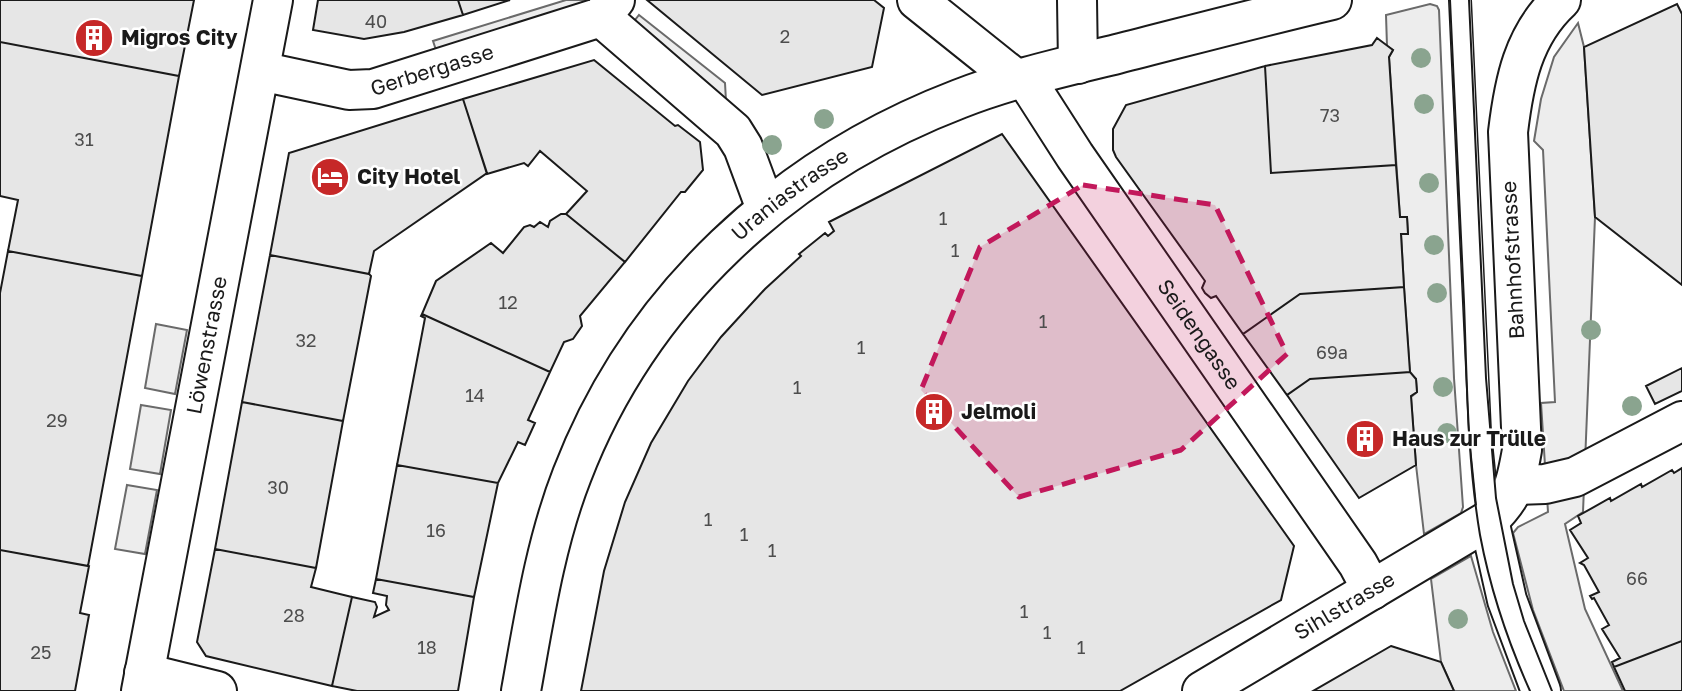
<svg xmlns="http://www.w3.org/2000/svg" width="1682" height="691" font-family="'Golos Text',sans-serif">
  <rect width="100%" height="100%" fill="#fff"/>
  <path fill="#ededed" stroke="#6a6a6a" stroke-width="2" d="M566,0H587L589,6L437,53L433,41Z
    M1430,4L1437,6L1439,10L1454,378L1463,507L1461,513L1424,534L1416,465L1411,397L1417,392L1416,379L1410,374L1404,287L1401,234L1408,233L1407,217H1400L1389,57L1393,50L1387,46L1386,15Z
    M639,15L725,83L726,101L631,25Z
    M1578,23L1584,47L1595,217L1583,512L1565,524L1585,609L1623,691H1564L1533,610L1513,533L1518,527L1548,512L1541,403L1555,402L1543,150L1534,141L1541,99L1554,57Z
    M156,324L187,330L175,394L145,388Z
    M141,405L171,410L160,474L130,469Z
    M127,485L157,490L145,554L115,549Z
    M1471,556L1493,632L1516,691H1454L1441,662L1431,579Z"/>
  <path fill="#e6e6e6" stroke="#1a1a1a" stroke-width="2" d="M0,0H194L179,76L0,42Z
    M318,0H458L463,15L404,32L364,39L313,30Z
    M458,0H510L463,15Z
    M647,0H874L884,8L872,67L762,95Z
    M1677,4L1682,14V285L1595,217L1584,47Z
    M1377,38L1393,50L1389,57L1396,165L1271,173L1265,66L1372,45Z
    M0,42L179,76L142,276L8,251L18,200L0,196Z
    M594,60L675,126L678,125L700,142L703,170L685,192H681L625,262L566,214L587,191L540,151L528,166L524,163L487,174L463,99Z
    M1265,66L1271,173L1396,165L1400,217H1407L1408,234H1401L1404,287L1300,294L1243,334L1216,296L1211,298L1205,293L1202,288L1205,281L1116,157L1113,150V129L1126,105Z
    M463,99L487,173L374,251L369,274L270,255L289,153Z
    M1002,134L1294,546L1281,600L1120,691H581L604,571L625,502L651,443L688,381L721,337L765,289L801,256L799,254L825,233L828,236L834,231L829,222Z
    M561,214H566L625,262L580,316L582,326L573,339L564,342L550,372L422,314L436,281L491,243L503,253L524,227L530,225L534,227L540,222L548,227L550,221Z
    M8,251L142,276L88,566L0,550V293Z
    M270,255L369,274L371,276L343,421L242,402Z
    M1404,287L1410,372L1310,379L1287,395L1243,334L1300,294Z
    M422,314L550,372L528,420L535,423L525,445L518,442L498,483L397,465L425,318L421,316Z
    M1682,368V391L1655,404L1646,386Z
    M1410,372L1416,379L1417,392L1411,396L1416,465L1359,498L1287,395L1310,379Z
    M242,402L343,421L316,568L215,549Z
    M397,465L498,483L474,597L376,579Z
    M1682,468V641L1614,667L1612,662L1620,658L1602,629L1609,625L1594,598L1592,599L1590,596L1599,592L1584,565L1580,563L1588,558L1570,530L1581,523L1578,516L1610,498L1611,501L1641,484L1642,487L1672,470L1674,473Z
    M215,549L316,568L311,587L352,597L332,686L206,656L197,642Z
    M0,550L89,566L80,613L89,615L75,691H0Z
    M376,579L474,597L458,691H357L332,686L352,597L375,602L377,607L374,617L389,610L386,605L387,596L373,593Z
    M1682,641V691H1625L1614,667Z
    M1391,646L1441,662L1454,691H1313Z"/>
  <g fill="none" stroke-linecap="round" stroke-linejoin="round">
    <g stroke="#1a1a1a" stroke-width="24">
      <path id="lane" d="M1460,0L1480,432L1489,520"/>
    </g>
    <g stroke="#1a1a1a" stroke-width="42">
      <g id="street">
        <path d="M917,0L1017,80"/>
        <path d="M1077,0L1078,64"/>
        <path d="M601,17L733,131L743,147L766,209"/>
        <path id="s1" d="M260,71L349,90L373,89L601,17L615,0"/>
        <path id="s2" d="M1025,78L1075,156L1358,564L1372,590"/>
        <path d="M1516,485L1545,484L1575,477L1682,421"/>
        <path d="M1489,520L1507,600L1541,691"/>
        <path d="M144,673L217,691"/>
        <path id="s3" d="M141,691L273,0"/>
      </g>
    </g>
    <g stroke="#1a1a1a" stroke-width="42">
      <g id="secondary">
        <path id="s4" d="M521,691C534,619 545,544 572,475C640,298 784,166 959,99C1010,79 1064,67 1117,54C1188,36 1260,17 1332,0"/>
        <path id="s5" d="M1202,691L1489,520C1514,496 1516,484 1522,450L1508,132C1514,82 1523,35 1561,0"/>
      </g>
    </g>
    <use href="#lane" stroke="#fff" stroke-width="21"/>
    <use href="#street" stroke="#fff" stroke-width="38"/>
    <use href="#secondary" stroke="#fff" stroke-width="38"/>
    <path stroke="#1a1a1a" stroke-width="2" d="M1450,0C1455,101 1459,201 1464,302C1467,379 1467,458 1480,535C1490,588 1508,642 1530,691
      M1469,0L1486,378L1496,498L1513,584L1524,621L1552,691"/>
  </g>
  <g fill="#8aa48f">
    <circle cx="1421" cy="58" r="10"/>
    <circle cx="1424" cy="104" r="10"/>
    <circle cx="824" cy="119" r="10"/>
    <circle cx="772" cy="145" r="10"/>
    <circle cx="1429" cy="183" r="10"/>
    <circle cx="1434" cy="245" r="10"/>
    <circle cx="1437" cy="293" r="10"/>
    <circle cx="1591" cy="330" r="10"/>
    <circle cx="1443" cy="387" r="10"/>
    <circle cx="1632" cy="406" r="10"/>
    <circle cx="1447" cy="433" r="10"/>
    <circle cx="1458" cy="619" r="10"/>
  </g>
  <path fill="#c2185b" fill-opacity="0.2" stroke="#c2185b" stroke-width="5" stroke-dasharray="14 9" stroke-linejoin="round" d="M1083,185L1215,205L1287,354L1181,450L1019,497L921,390L980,247Z"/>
  <defs>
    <g id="building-disc" transform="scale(2.0125)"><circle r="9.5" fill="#c62828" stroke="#fff"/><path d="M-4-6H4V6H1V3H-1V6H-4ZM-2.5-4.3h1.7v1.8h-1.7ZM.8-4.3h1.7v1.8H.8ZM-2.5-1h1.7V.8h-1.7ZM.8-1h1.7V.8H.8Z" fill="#fff"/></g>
    <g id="hotel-disc" transform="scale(2.0125)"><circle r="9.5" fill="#c62828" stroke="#fff"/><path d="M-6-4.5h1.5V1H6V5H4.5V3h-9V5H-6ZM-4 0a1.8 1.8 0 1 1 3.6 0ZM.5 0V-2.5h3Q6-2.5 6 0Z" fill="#fff"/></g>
  </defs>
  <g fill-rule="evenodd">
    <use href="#building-disc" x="94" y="38"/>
    <use href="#hotel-disc" x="330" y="177"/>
    <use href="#building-disc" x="934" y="412"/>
    <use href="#building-disc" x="1365" y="439"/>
  </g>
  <g text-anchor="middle" stroke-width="5" stroke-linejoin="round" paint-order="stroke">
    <g font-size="18" fill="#4d4d4d">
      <text x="376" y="28">40</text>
      <text x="785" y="43">2</text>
      <text x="1330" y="122">73</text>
      <text x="84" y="146">31</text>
      <text x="943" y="225">1</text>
      <text x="955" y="257">1</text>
      <text x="508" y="309">12</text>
      <text x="1043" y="328">1</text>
      <text x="306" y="347">32</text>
      <text x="861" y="354">1</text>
      <text x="1332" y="359">69a</text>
      <text x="797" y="394">1</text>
      <text x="475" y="402">14</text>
      <text x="57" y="427">29</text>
      <text x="278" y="494">30</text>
      <text x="708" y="526">1</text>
      <text x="436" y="537">16</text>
      <text x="744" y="541">1</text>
      <text x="772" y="557">1</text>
      <text x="1637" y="585">66</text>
      <text x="1024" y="618">1</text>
      <text x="294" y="622">28</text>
      <text x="1047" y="639">1</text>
      <text x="427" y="654">18</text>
      <text x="1081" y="654">1</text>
      <text x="41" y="659">25</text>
    </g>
    <g font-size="21" font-weight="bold" fill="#1a1a1a" stroke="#fff" text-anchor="start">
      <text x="121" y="45">Migros City</text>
      <text x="357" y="184">City Hotel</text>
      <text x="961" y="419">Jelmoli</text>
      <text x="1392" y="446">Haus zur Trülle</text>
    </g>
    <g font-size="21" fill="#1a1a1a" stroke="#fff">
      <text dy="7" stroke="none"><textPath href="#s1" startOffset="177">Gerbergasse</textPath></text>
      <text dy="7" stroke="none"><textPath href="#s4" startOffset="583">Uraniastrasse</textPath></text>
      <text transform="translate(1513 260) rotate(-93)" y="7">Bahnhofstrasse</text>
      <text dy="7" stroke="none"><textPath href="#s2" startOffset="310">Seidengasse</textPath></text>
      <text dy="7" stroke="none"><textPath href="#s3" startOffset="352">Löwenstrasse</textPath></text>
      <text dy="7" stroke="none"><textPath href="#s5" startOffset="166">Sihlstrasse</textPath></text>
    </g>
  </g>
</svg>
